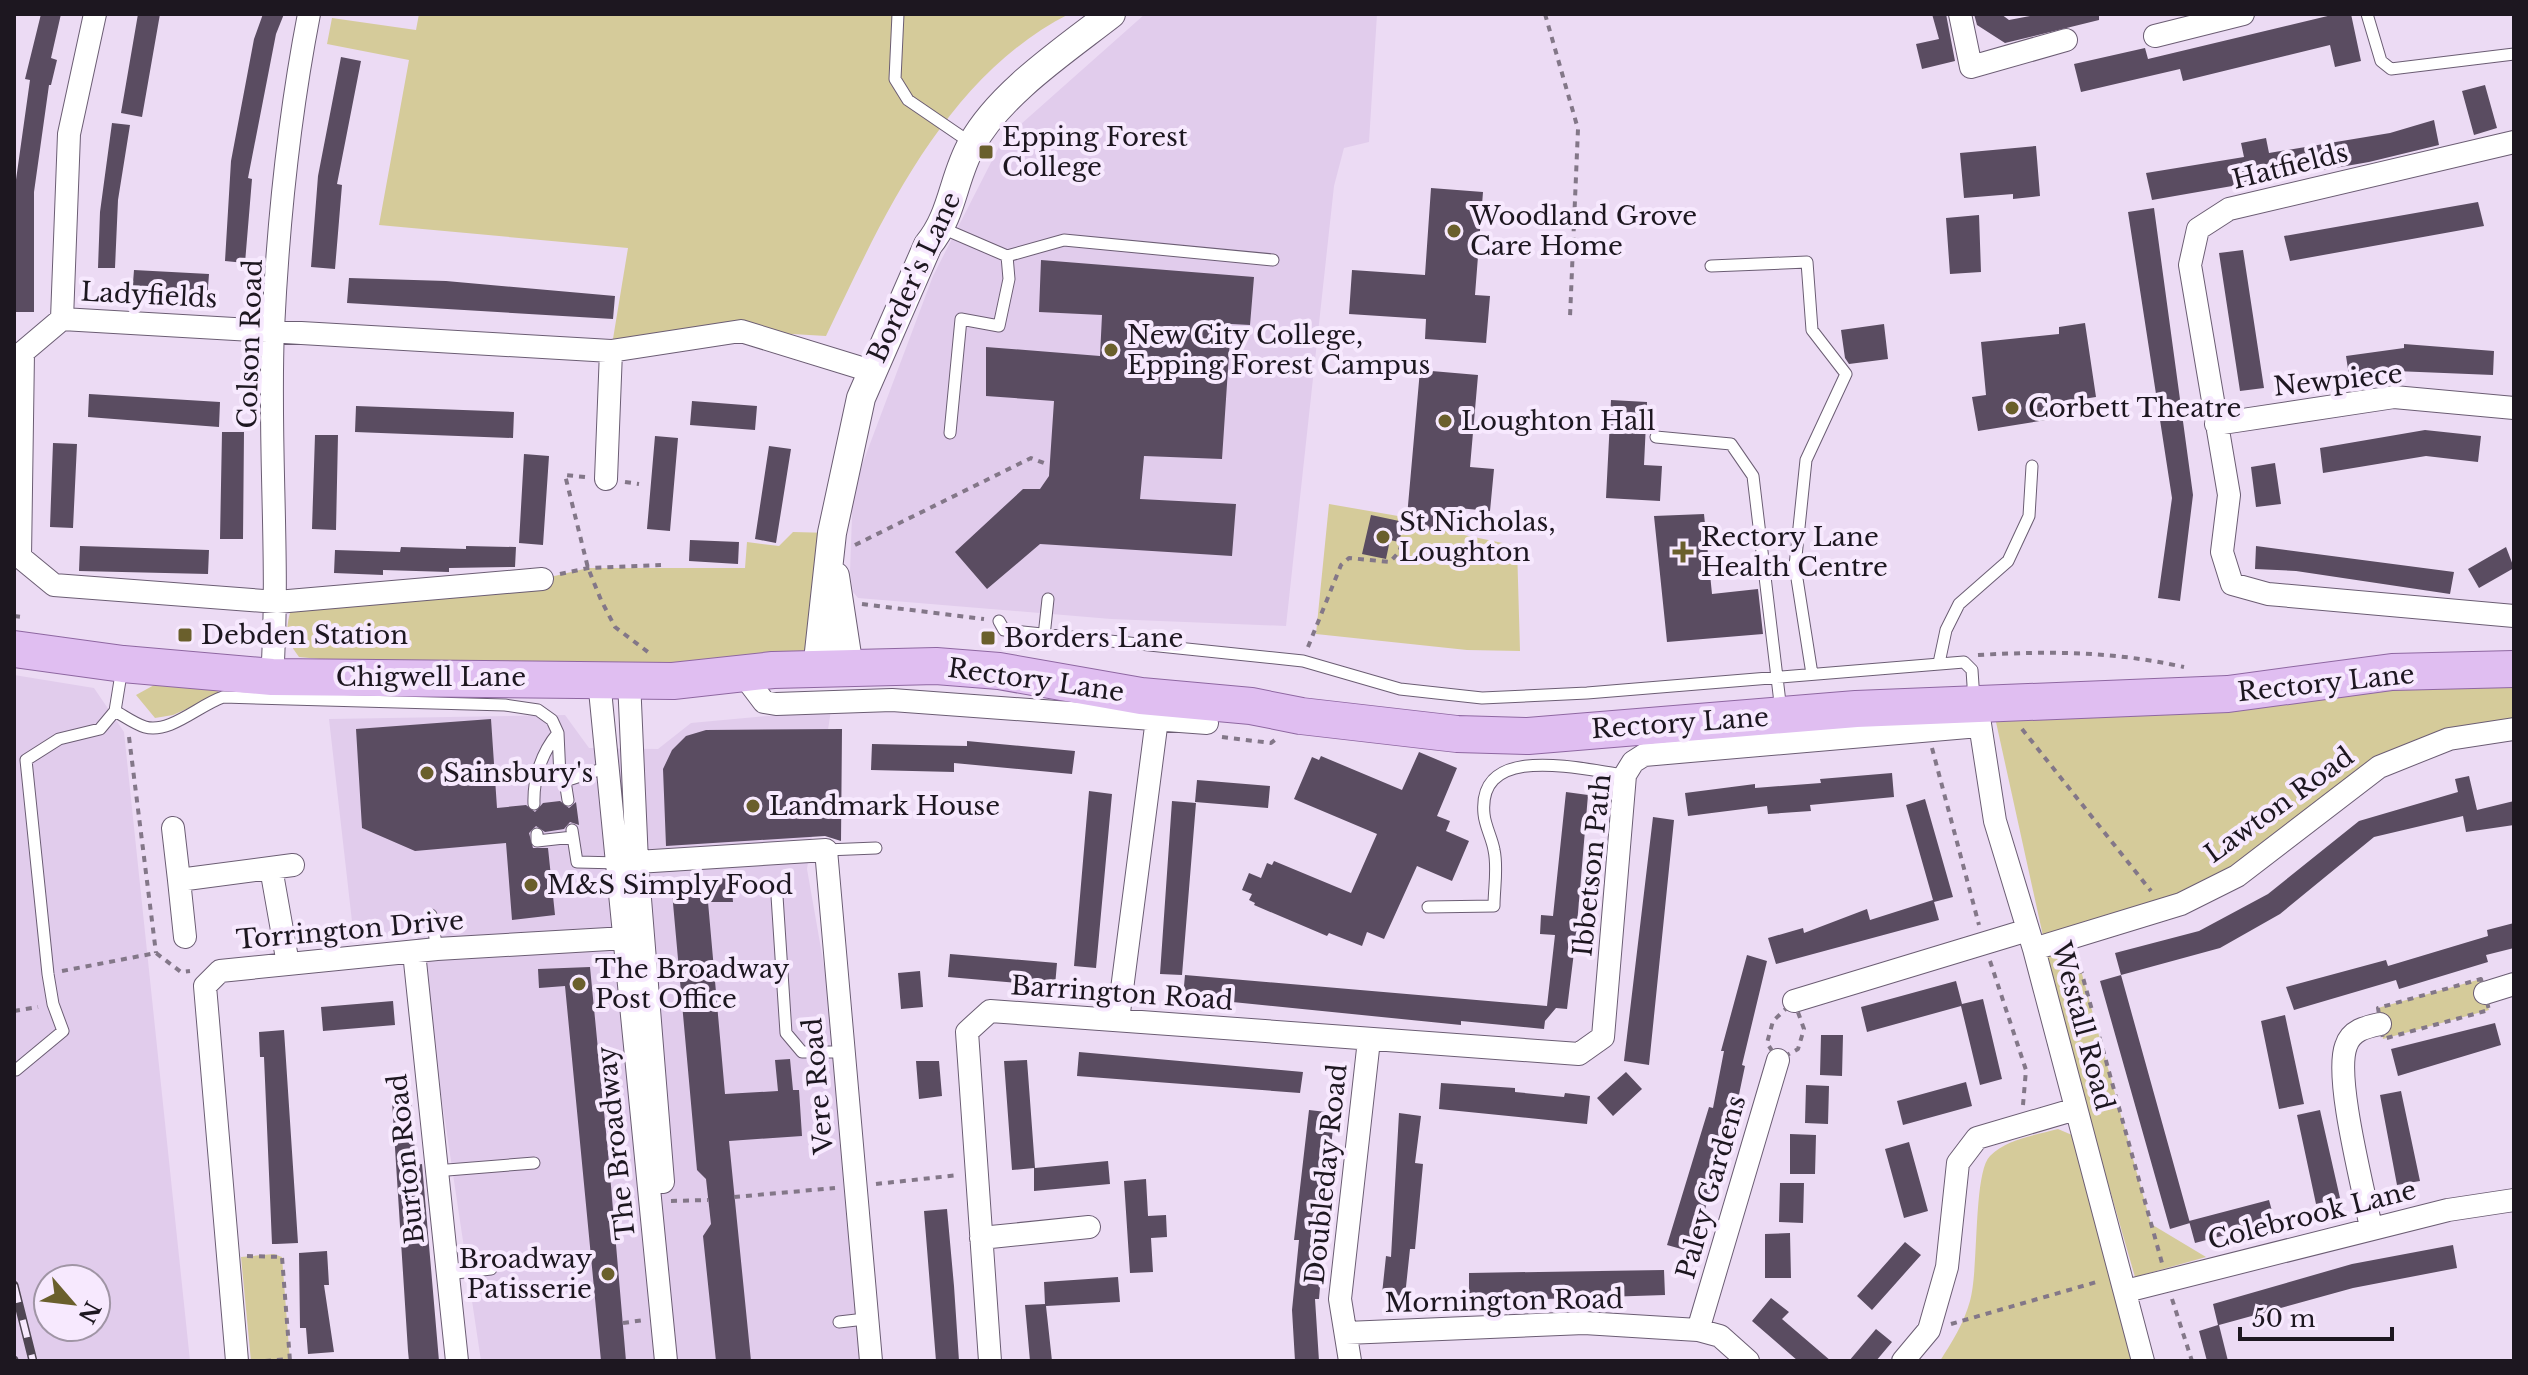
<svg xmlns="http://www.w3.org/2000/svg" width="2528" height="1375" font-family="'Libre Baskerville',serif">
  <rect width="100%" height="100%" fill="#ecdbf4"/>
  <path fill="#e1ccec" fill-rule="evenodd" d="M1145,14H1377L1369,142L1344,148L1334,186L1286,626L1111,619L858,598L853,592L850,572L853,489L933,276L1002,141Z
    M14,675L94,688L124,732L190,1361H14ZM48,1279H96V1327H48Z
    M831,710L807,869L839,1051L868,1361H481L417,934L354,939L329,719L565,715L589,748L658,749L691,723Z"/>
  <path fill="#d5cb9a" d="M419,14H1069C945,77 883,217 826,336L741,331L611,351L628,248L379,225L409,60L327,44L332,18L416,30Z
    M1329,504L1398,516L1399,523L1406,528L1445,531L1517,546L1520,651L1467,650L1316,634Z
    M793,532L832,533L849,668L506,677L299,657C286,640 285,630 291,609L542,579L588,568H745L747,542L779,546Z
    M2514,677V729L2379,767L2237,876L2045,945L1996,722L2017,707Z
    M156,684L218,690V695L173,715L155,718L136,695Z
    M2074,945L2151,1224L2206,1257L2135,1277L2042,954Z
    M2481,979L2489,1010L2383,1039L2378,1008Z
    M2058,1129L2072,1135L2132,1361H1940C1952,1342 1964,1323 1970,1301C1979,1270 1973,1173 1990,1156C2007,1139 2036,1135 2058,1129Z
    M274,1254L282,1257L290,1361H251L241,1257Z"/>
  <path fill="#5a4c61" d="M41,14H61L51,58L57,60L51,85H49L34,192V312H14V194L30,80L25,79Z
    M138,14H160L142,117L121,113Z
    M263,14H284L276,34L248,178L252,179L245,263L225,261L231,161L254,39Z
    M1932,14H1946L1955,61L1922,69L1916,44L1939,39Z
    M1974,14H2001L2009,20L2041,14H2099V20L2005,43L1977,25Z
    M2336,14H2351L2361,61L2335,67L2330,45L2183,81L2180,69L2081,92L2074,64L2145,48L2148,59Z
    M341,57L361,61L337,184L342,185L335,269L311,267L318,176Z
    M2485,85L2497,128L2474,135L2462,91Z
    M2434,120L2439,145L2369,162L2152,200L2146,173L2244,157L2241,143L2266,138L2269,153L2390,133Z
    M112,123L130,125L118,200L115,268H98L100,212Z
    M2036,146L2040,196L2013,199V194L1964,198L1960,153Z
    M1431,188L1483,192L1475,295L1490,296L1486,343L1425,339L1426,319L1349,314L1352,270L1425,275Z
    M2478,202L2484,226L2290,261L2284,236Z
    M2154,208L2193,495L2180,601L2158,598L2172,498L2128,212Z
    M1979,215L1981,272L1950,274L1946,218Z
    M2243,250L2264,388L2240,391L2219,253Z
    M1041,260L1254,277L1250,325L1231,324L1222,459L1144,456L1140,499L1236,504L1232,556L1040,544L987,589L955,552L1023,489H1040L1049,476L1054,401L986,396V347L1100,356L1102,315L1039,312Z
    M134,270L209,274L207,301L132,296Z
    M349,278L446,281L615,296L613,319L347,303Z
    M2085,323L2096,397L2050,404L2052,419L1978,431L1972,397L1986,395L1981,342L2059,334V327Z
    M1884,324L1888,359L1849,364L1845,358L1841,330Z
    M2404,344L2494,351L2493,375L2395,371L2396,375L2350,382L2346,356L2404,348Z
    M1420,370L1478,375L1470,467L1494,469L1490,511L1447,507L1445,531L1406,528Z
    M89,394L220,402L219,427L88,417Z
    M1611,400L1647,402L1644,465L1662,466L1660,501L1606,498Z
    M692,401L757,406L755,430L690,425Z
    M356,406L514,412L513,438L355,432Z
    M2425,430L2481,436L2478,462L2426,456L2323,473L2320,448Z
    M222,432H244L243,539H220Z
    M315,435H338L336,530L312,529Z
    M655,436L678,438L670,531L647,529Z
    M53,443L77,444L73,528L50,527Z
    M769,446L791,449L776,543L755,539Z
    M524,454L549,456L543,545L519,543Z
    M2275,463L2281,504L2256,507L2251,467Z
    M1704,514L1712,594L1758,589L1763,634L1667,642L1654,516Z
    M1371,515L1404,522L1399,542L1390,540L1386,559L1362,554Z
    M690,540L739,542L738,564L689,561Z
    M80,546L209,550L208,574L79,571Z
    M466,546L516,547L515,567L449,568V572L383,570V575L334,573L335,550L400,552L401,547L466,549Z
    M2256,546L2454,572L2450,594L2296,571L2255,569Z
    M2506,547L2514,568L2479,588L2468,569Z
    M491,719L497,808L526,805L535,812L543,803L560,801L569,808L576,802L579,825L570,822L564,829L545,832L536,826L529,833L533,848H548L555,915L512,920L506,843L415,851L362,828L356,729Z
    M842,729L841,841L825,836L666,846L663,769L672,750L686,736L706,730Z
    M967,741L1075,751L1072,774L954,763V772L871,770L872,744L967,746Z
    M1419,752L1457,768L1437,816L1450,821L1446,831L1469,841L1452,881L1417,866L1384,939L1367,932L1362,946L1329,933L1327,936L1254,905L1255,903L1249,900L1252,894L1242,890L1249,873L1261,878L1267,863L1272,865L1274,861L1351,893L1377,834L1294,799L1312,757L1319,760L1321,756L1402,790Z
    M1892,773L1894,797L1810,805L1811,811L1768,814L1767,806L1688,816L1685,793L1755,784V788L1821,783L1820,779Z
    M2469,776L2477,810L2514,801V825L2466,832L2463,816L2374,837L2280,914L2220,948L2121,975L2115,953L2199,931L2268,894L2359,821L2458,792L2455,779Z
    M1197,780L1270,786L1268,808L1195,802Z
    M1089,791L1112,794L1096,968L1074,966Z
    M1566,792L1588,795L1576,936L1567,1009L1556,1008L1545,1021L1544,1029L1461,1021V1025L1183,997L1185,975L1547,1006L1555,935L1540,934L1541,915L1553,916Z
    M1925,799L1953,897L1934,902L1939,920L1776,964L1768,938L1803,928L1804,933L1867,909L1870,920L1933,900L1906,805Z
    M1172,801L1196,803L1182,975L1160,974Z
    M1653,817L1674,820L1649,1065L1624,1061Z
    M731,878L733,902H708L725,1094L778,1091L775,1060L790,1059L793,1090H799L802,1136L729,1141L751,1361H716L703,1236L711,1224L706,1179L697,1170L671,881Z
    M2514,923V948L2486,955L2488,962L2399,989L2396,980L2294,1010L2286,987L2386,960L2388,966L2488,936L2487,930Z
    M950,954L1057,963L1055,986L948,977Z
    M1747,955L1767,961L1742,1065L1745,1066L1737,1104L1692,1252L1667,1245L1709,1107L1713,1108L1724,1051H1721Z
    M590,967L609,1163L626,1361H601L565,986L539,988L538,969Z
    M920,971L923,1007L901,1009L898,973Z
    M2121,975L2190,1223L2170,1229L2100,981Z
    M1956,981L1962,1004L1983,999L2002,1079L1980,1085L1961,1006L1867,1032L1861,1007Z
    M393,1001L395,1025L323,1031L321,1007Z
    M2285,1015L2304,1104L2279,1109L2261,1021Z
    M2495,1023L2501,1045L2398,1076L2391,1049Z
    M284,1030L298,1243L276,1244H272L264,1057H260L259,1032Z
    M1821,1035H1843L1842,1076L1820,1075Z
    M1079,1052L1303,1072L1300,1093L1077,1076Z
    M1027,1060L1035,1168L1108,1161L1110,1184L1034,1191V1168L1012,1170L1004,1061Z
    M916,1061H939L942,1096L919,1099Z
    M1626,1072L1642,1089L1613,1116L1597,1098Z
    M1966,1082L1972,1106L1903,1125L1897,1101Z
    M1441,1083L1515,1088V1092L1564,1097L1565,1093L1590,1096L1587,1124L1439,1109Z
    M1806,1085L1829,1086L1828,1124L1805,1123Z
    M2401,1091L2420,1181L2397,1185L2380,1095Z
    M411,1099L416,1165L422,1164L439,1361H409L408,1351L392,1101Z
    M1309,1110L1335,1113L1318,1251H1323L1319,1299H1315L1319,1361H1295L1292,1310L1299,1240H1294Z
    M2320,1110L2340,1198L2316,1204L2297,1115Z
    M1399,1113L1421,1116L1415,1163L1423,1164L1415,1249H1410L1405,1296L1382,1294L1386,1256L1391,1257Z
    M1790,1134L1816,1135L1815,1174H1790Z
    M1909,1142L1928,1211L1904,1218L1885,1149Z
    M1146,1179L1148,1216L1166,1215L1167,1237L1151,1238L1153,1272L1130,1273L1124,1181Z
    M1780,1183H1804L1803,1223L1779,1222Z
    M2269,1200L2275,1222L2195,1243L2189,1221Z
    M947,1209L954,1286L959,1361H936L924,1211Z
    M1790,1233L1791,1278H1765V1234Z
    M1905,1242L1921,1255L1872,1310L1857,1296Z
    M2453,1245L2457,1268L2353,1288L2219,1325L2228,1361H2207L2199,1331L2218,1325L2213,1304L2352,1264Z
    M327,1251L329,1285H324L334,1352L308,1354L306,1328H300L299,1253Z
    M1664,1270L1665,1295L1543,1299V1293L1469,1298V1273Z
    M1118,1277L1120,1302L1046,1306L1052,1361H1030L1025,1305L1045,1304L1044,1282Z
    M1771,1298L1789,1312L1782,1319L1831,1361H1798L1752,1321Z
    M1876,1329L1892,1342L1876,1361H1849Z"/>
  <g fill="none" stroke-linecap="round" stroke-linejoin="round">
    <g stroke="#6b5d73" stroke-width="13">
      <path id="service" d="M898,14L895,79L908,100L971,143
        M2367,14L2381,61L2391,69L2514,54
        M942,228L1007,256L1064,240L1273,260
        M1711,266L1807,262L1812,330L1846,374L1806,460L1795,566L1812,674
        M950,433L961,319L999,326L1009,279L1007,256
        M1656,437L1731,444L1753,476L1781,711
        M999,621L1004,630L1303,661L1400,689L1482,698L1587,693L1964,662L1972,670L1974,700
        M1044,636L1048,599
        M1939,663L1946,630L1959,604L2008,561L2029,516L2032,466
        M115,711C124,716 135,724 145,727C170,734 199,705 223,697L505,705L538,710L552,720L558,733L560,777L565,781L568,800
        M565,781L608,767
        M534,804C533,778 542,752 558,733
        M572,830L577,862L620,863
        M537,834V841L573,837
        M826,850L876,848
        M777,896L786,1033L802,1052H843
        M1428,907L1494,906C1494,888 1498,868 1494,850C1492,838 1485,826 1484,814C1477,741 1583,770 1625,775
        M431,915L437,949
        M16,1070L63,1031L53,1004L48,974L26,760L59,739L100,729L115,711L122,668
        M435,1171L534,1163
        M447,1274L491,1269
        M839,1322L865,1319"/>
    </g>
    <g stroke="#6b5d73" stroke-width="24">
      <path id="minor" d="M1960,14L1971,67L2066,40
        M2155,36L2243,14
        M2514,142L2229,209L2198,229L2190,265L2229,495L2222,552L2232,584L2268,594L2514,616
        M62,319L69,134L95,14
        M2216,424L2394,397L2514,408
        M606,479L611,351
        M542,579L277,602L54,585L20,557L23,352L62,319L611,351L741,331L871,371
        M742,673L764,702L776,704L892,700L1207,723
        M272,677C280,561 268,445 273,329C278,224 289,117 309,14
        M599,680L666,1361
        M629,680L637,862L663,1182
        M1978,711L1995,821L2034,949L2143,1361
        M173,828L179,880L293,865
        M637,862L826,850L871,1361
        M271,868L288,964
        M179,880L185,937
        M2034,949L2181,904L2237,876L2379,767L2449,739L2514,729
        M414,952L457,1361
        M2485,993L2514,984
        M1794,1001L2028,930
        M1118,1020L1157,719
        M2371,1228C2364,1190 2334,1078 2346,1046C2351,1030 2366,1027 2380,1024
        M981,1238L1089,1227
        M2126,1291L2448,1210L2514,1200
        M1698,1330L1778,1060
        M1346,1333L1584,1323L1698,1330L1720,1336L1748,1361
        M237,1361L205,986L220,971L437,949L643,937
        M990,1361L967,1032L990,1011L1579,1054L1603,1037L1625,775L1633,762L1644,755L1979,726
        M1350,1361L1340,1299L1369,1040
        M1903,1361L1929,1330L1947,1267L1958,1163L1977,1138L2076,1109"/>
    </g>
    <g stroke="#6b5d73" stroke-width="30">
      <path id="tertiary" d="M835,576L849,668
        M817,670L832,533L861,398L928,245C953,215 953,177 972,144C1000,93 1065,50 1111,14"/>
    </g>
    <g stroke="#8e67a1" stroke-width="38">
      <path id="primary" d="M14,649L123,664L272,677L673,681L773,670L936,666L999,671L1141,696L1251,706L1301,716L1457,734L1528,736L1856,709L2228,694L2392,672L2514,669"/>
    </g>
    <path stroke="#837788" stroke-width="4" stroke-dasharray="6 6" stroke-linecap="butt" d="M1545,14L1578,129L1570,317
      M585,477L565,475L588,568L601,600L615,627L648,652
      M625,482L639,484
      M855,545L1031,458L1049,465
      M560,574L588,568L661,565
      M862,604L984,619
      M14,616L23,617
      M1308,647L1341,565L1349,558L1390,562L1399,552L1404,538
      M1978,655C2052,651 2111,651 2184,667
      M2022,729L2151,891
      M129,737L156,953
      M1222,737L1271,743L1276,739
      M1932,748L1979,925
      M2077,956L2162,1263
      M1990,961L2026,1070L2023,1105
      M62,971L156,953L181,972L190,971
      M2481,979L2489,1010L2383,1039L2378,1008Z
      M1794,1001L1804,1029L1798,1049L1778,1060L1767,1043L1773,1021Z
      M14,1011L38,1007
      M876,1184L959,1175
      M734,1197L835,1188
      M671,1201L708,1200
      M247,1256L282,1257L290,1361
      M2172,1299L2192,1361
      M623,1323L644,1320
      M1951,1324L2100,1281
      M265,1361L289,1359"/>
    <use href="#service" stroke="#fff" stroke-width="11"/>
    <use href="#minor" stroke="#fff" stroke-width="22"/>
    <use href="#tertiary" stroke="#fff" stroke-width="28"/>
    <use href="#primary" stroke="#e0bef1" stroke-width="36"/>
    <g stroke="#4e4552" stroke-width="9">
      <path id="rail" d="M14,1285L33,1361
        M14,1360V1361"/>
    </g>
    <use href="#rail" stroke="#f7e9fe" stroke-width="6" stroke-dasharray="18" stroke-linecap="butt"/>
  </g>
  <g fill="#6a5f2c" stroke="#f7e9fe" stroke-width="3">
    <rect x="978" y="144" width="16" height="16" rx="4"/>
    <circle cx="1454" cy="231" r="8"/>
    <circle cx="1111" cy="350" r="8"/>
    <circle cx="2012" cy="408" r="8"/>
    <circle cx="1445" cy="421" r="8"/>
    <circle cx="1383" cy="537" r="8"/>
    <path d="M1679 540h8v8h8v8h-8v8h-8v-8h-8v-8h8z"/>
    <rect x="177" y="627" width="16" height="16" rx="4"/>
    <rect x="980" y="630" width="16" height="16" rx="4"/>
    <circle cx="427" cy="773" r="8"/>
    <circle cx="753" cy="806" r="8"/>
    <circle cx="531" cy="885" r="8"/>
    <circle cx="579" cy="984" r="8"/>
    <circle cx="608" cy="1274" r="8"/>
  </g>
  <g text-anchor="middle" stroke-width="8" stroke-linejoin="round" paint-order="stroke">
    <g font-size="26" fill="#1d1720" stroke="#f7e9fe" text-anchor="start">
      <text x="1002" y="146">Epping Forest<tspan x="1002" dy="30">College</tspan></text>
      <text x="1470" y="225">Woodland Grove<tspan x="1470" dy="30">Care Home</tspan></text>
      <text x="1127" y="344">New City College,<tspan x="1127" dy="30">Epping Forest Campus</tspan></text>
      <text x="2028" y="417">Corbett Theatre</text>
      <text x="1461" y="430">Loughton Hall</text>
      <text x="1399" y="531">St Nicholas,<tspan x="1399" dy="30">Loughton</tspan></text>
      <text x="1701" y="546">Rectory Lane<tspan x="1701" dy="30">Health Centre</tspan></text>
      <text x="201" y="644">Debden Station</text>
      <text x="1004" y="647">Borders Lane</text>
      <text x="443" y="782">Sainsbury's</text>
      <text x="769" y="815">Landmark House</text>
      <text x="547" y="894">M&amp;S Simply Food</text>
      <text x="595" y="978">The Broadway<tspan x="595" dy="30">Post Office</tspan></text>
      <text x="592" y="1268" text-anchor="end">Broadway<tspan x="592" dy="30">Patisserie</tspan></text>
    </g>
    <g font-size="26" fill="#1d1720" stroke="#f7e9fe">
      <text transform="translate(2290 166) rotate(-14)" y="9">Hatfields</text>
      <text transform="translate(914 277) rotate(-65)" y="9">Border's Lane</text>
      <text transform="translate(149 295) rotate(3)" y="9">Ladyfields</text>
      <text transform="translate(250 344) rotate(-88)" y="9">Colson Road</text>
      <text transform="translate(2338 380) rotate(-6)" y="9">Newpiece</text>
      <text x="431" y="686">Chigwell Lane</text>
      <text transform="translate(1036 680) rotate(8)" y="9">Rectory Lane</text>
      <text transform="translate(2326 683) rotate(-6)" y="9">Rectory Lane</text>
      <text transform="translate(1680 723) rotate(-4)" y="9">Rectory Lane</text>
      <text transform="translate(2279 805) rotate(-36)" y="9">Lawton Road</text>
      <text transform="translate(1592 865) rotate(-84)" y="9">Ibbetson Path</text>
      <text transform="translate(350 930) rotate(-5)" y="9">Torrington Drive</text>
      <text transform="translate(1122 993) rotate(4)" y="9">Barrington Road</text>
      <text transform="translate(2083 1026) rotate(75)" y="9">Westall Road</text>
      <text transform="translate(818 1086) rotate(-95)" y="9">Vere Road</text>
      <text transform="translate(616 1143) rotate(-96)" y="9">The Broadway</text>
      <text transform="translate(406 1159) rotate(-96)" y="9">Burton Road</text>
      <text transform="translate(1326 1174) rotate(-84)" y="9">Doubleday Road</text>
      <text transform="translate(1711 1187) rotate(-74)" y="9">Paley Gardens</text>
      <text transform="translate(2312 1215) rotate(-14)" y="9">Colebrook Lane</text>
      <text transform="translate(1504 1301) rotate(-1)" y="9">Mornington Road</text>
    </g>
  </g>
  <rect width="2528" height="1375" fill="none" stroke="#1d1720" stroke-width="32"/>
  <g transform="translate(72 1303) rotate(118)"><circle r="38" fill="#f7e9fe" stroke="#a095a5" stroke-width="2"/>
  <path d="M0-6L14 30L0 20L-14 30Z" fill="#6a5f2c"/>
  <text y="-12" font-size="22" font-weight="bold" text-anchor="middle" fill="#1d1720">N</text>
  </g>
  <path d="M2240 1327v12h152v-12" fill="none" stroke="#1d1720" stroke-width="4"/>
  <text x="2252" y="1327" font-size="24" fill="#1d1720" stroke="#f7e9fe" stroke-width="6" paint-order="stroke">50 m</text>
</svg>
